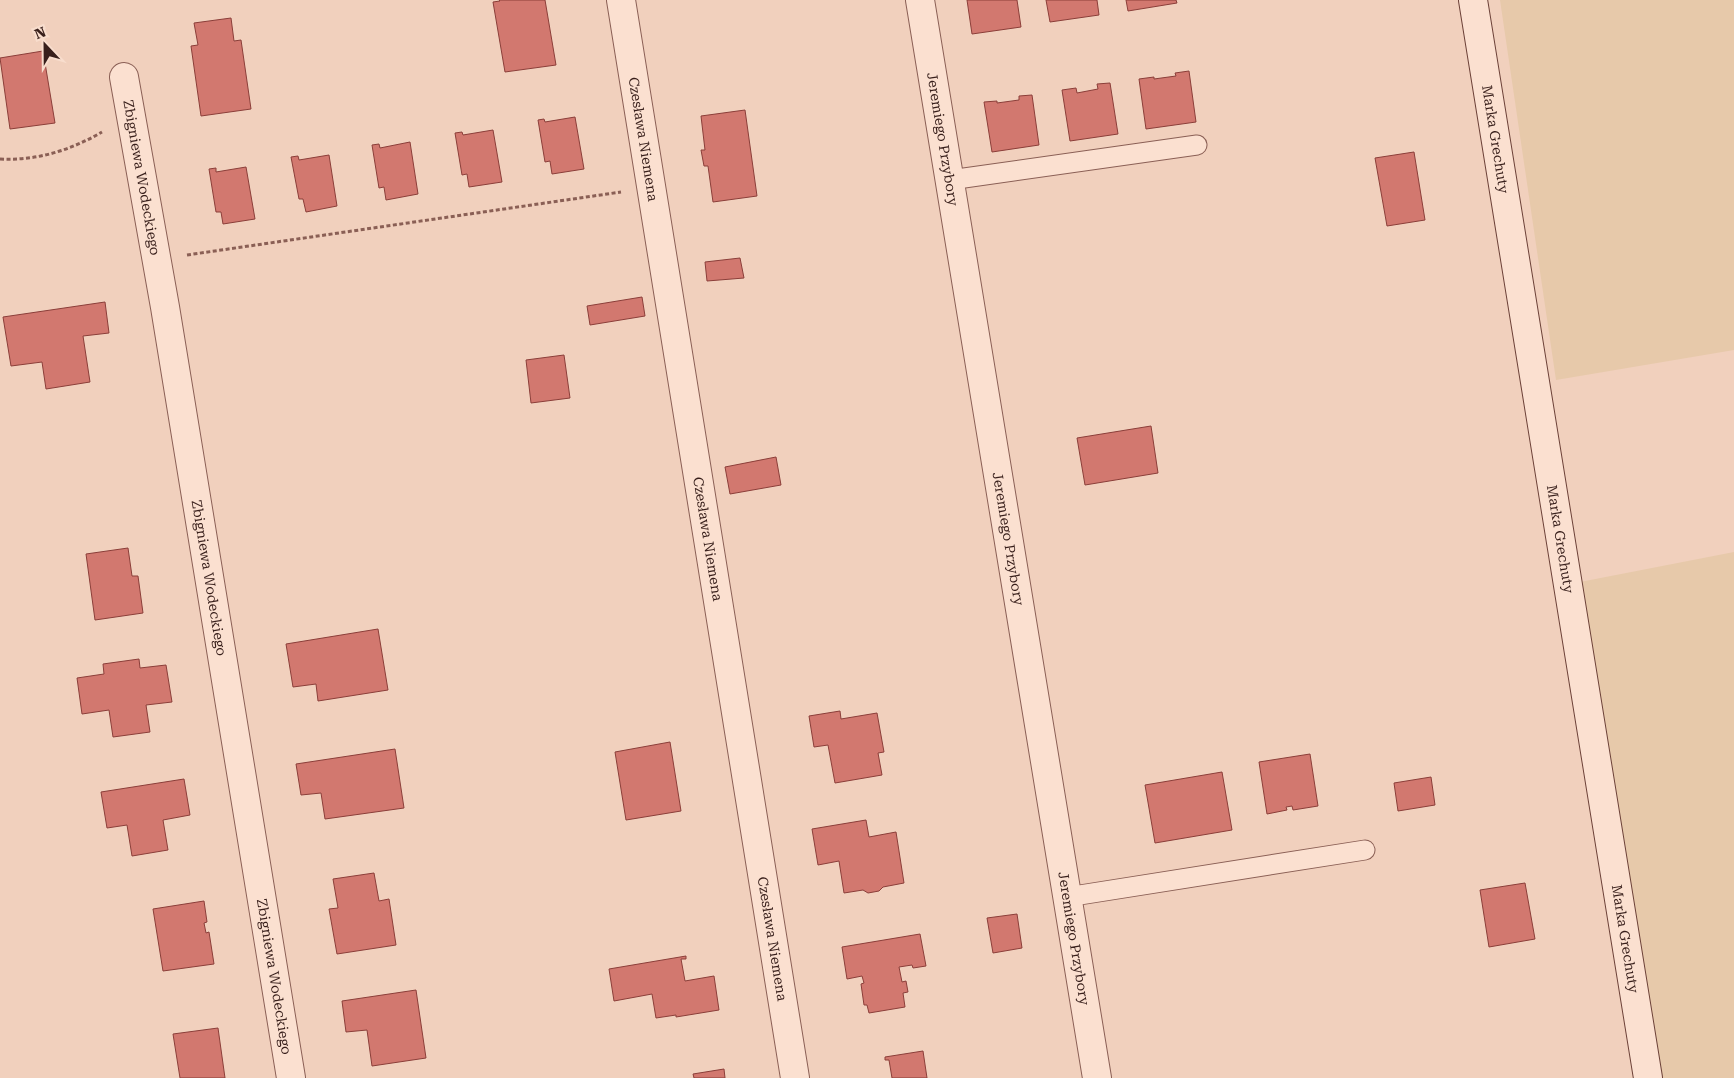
<svg xmlns="http://www.w3.org/2000/svg" width="1734" height="1078" font-family="'Roboto Serif',serif">
  <rect width="100%" height="100%" fill="#f1d0bd"/>
  <path fill="#e7c9aa" d="M1500,0H1734V350L1556,380Z
    M1734,552V1078H1657L1580,582Z"/>
  <path fill="#d2786f" stroke="#8b3e39" d="M499,0H545L556,65L505,72L493,2L500,1Z
    M967,0H1017L1021,27L972,34Z
    M1046,0H1097L1099,15L1050,22Z
    M1126,0H1176L1177,3L1128,11Z
    M231,18L234,41L241,40L251,109L201,116L191,46L198,45L194,23Z
    M43,51L55,123L10,129L0,58Z
    M1189,71L1196,122L1146,129L1139,79L1154,77V79L1176,76L1175,73Z
    M1110,83L1118,134L1070,141L1062,90L1076,88L1077,93L1098,89L1097,84Z
    M1032,95L1039,145L992,152L984,102L997,101V103L1019,100V96Z
    M745,110L757,196L713,202L708,166H704L701,150H705L701,116Z
    M575,117L584,169L552,174L550,161L545,162L538,120L544,119L545,122Z
    M493,130L502,182L469,187L467,174L462,175L455,133L462,132L463,135Z
    M410,142L418,194L386,200L384,187L379,188L372,145L379,144L380,148Z
    M1414,152L1425,220L1387,226L1375,158Z
    M329,155L337,206L306,212L303,199H299L291,157L298,156L299,160Z
    M246,167L255,219L223,224L221,212H216L209,169L216,168V172Z
    M740,258L744,278L707,281L705,262Z
    M642,297L645,316L590,325L587,306Z
    M105,302L109,333L83,336L90,382L46,389L42,362L11,366L3,317Z
    M564,355L570,398L531,403L526,360Z
    M1151,426L1158,473L1085,485L1077,438Z
    M776,457L781,485L730,494L725,467Z
    M128,548L132,576H138L143,613L95,620L86,554Z
    M378,629L388,690L318,701L316,684L293,687L286,644Z
    M139,659L140,668L166,665L172,702L146,705L150,732L113,737L109,710L82,714L77,678L104,674L103,664Z
    M840,711L841,719L877,713L884,752L878,753L882,775L835,783L828,745L814,747L809,716Z
    M670,742L681,811L626,820L615,752Z
    M395,749L404,808L325,819L321,793L301,795L296,764Z
    M1310,754L1318,806L1293,810L1292,806L1286,807L1287,810L1267,814L1259,762Z
    M1222,772L1232,830L1155,843L1145,785Z
    M1431,777L1435,805L1398,811L1394,783Z
    M184,779L190,815L163,820L168,850L132,856L127,825L107,828L101,792Z
    M866,820L869,837L896,832L904,883L883,887L879,891L868,893L863,890L844,893L839,861L818,865L812,829Z
    M374,873L379,901L389,899L396,945L337,954L329,909L338,908L333,879Z
    M1525,883L1535,939L1489,947L1480,890Z
    M204,901L207,922L204,923L206,933L209,932L214,964L163,971L153,909Z
    M1017,914L1022,948L993,953L987,918Z
    M920,934L926,966L913,968L912,965L899,967L902,982L906,981L908,992L903,993L905,1007L869,1013L867,1005H864L861,984L864,983L862,976L847,979L842,947Z
    M686,956V959H681L685,981L714,976L719,1010L676,1017V1015L656,1018L652,994L614,1001L609,969Z
    M416,990L426,1058L372,1066L367,1030L346,1032L342,1001Z
    M218,1028L225,1078H180L173,1034Z
    M923,1051L927,1078H892L889,1060H885V1057Z
    M724,1069L725,1078H694L693,1074Z"/>
  <g fill="none" stroke-linecap="round" stroke-linejoin="round">
    <g stroke="#8a5f55" stroke-width="21">
      <path id="lane" d="M950,180L1197,145
        M1067,897L1365,850"/>
    </g>
    <g stroke="#8a5f55" stroke-width="30">
      <g id="street">
        <path id="s1" d="M621,0L795,1078"/>
        <path id="s2" d="M920,0L1097,1078"/>
        <path id="s3" d="M124,77L165,307L291,1078"/>
      </g>
    </g>
    <g stroke="#6c4138" stroke-width="30">
      <g id="secondary">
        <path id="s4" d="M1473,0L1648,1078"/>
      </g>
    </g>
    <path stroke="#8a5f55" stroke-width="3" stroke-dasharray="4 2.5" stroke-linecap="butt" d="M0,159C37,161 71,150 102,132
      M187,255L621,192"/>
    <use href="#lane" stroke="#fbe0d0" stroke-width="19"/>
    <use href="#street" stroke="#fbe0d0" stroke-width="28"/>
    <use href="#secondary" stroke="#fbe0d0" stroke-width="28"/>
  </g>
  <g text-anchor="middle" stroke-width="4.5" stroke-linejoin="round" paint-order="stroke">
    <g font-size="14" fill="#381f1b" stroke="#f8ddcd">
      <text dy="5" stroke="none"><textPath href="#s1" startOffset="141">Czesława Niemena</textPath></text>
      <text dy="5" stroke="none"><textPath href="#s2" startOffset="141">Jeremiego Przybory</textPath></text>
      <text dy="5" stroke="none"><textPath href="#s4" startOffset="141">Marka Grechuty</textPath></text>
      <text dy="5" stroke="none"><textPath href="#s3" startOffset="102">Zbigniewa Wodeckiego</textPath></text>
      <text dy="5" stroke="none"><textPath href="#s1" startOffset="546">Czesława Niemena</textPath></text>
      <text dy="5" stroke="none"><textPath href="#s2" startOffset="546">Jeremiego Przybory</textPath></text>
      <text dy="5" stroke="none"><textPath href="#s4" startOffset="546">Marka Grechuty</textPath></text>
      <text dy="5" stroke="none"><textPath href="#s3" startOffset="508">Zbigniewa Wodeckiego</textPath></text>
      <text dy="5" stroke="none"><textPath href="#s1" startOffset="951">Czesława Niemena</textPath></text>
      <text dy="5" stroke="none"><textPath href="#s2" startOffset="951">Jeremiego Przybory</textPath></text>
      <text dy="5" stroke="none"><textPath href="#s4" startOffset="951">Marka Grechuty</textPath></text>
      <text dy="5" stroke="none"><textPath href="#s3" startOffset="912">Zbigniewa Wodeckiego</textPath></text>
    </g>
  </g>
  <g transform="translate(45 45) rotate(338)" stroke="#f8ddcd" stroke-width="4" paint-order="stroke">
  <path d="M0-4L9 19L0 12L-9 19Z" fill="#381f1b"/>
  <text y="-8" font-size="14" font-weight="bold" text-anchor="middle" fill="#381f1b">N</text>
  </g>
</svg>
